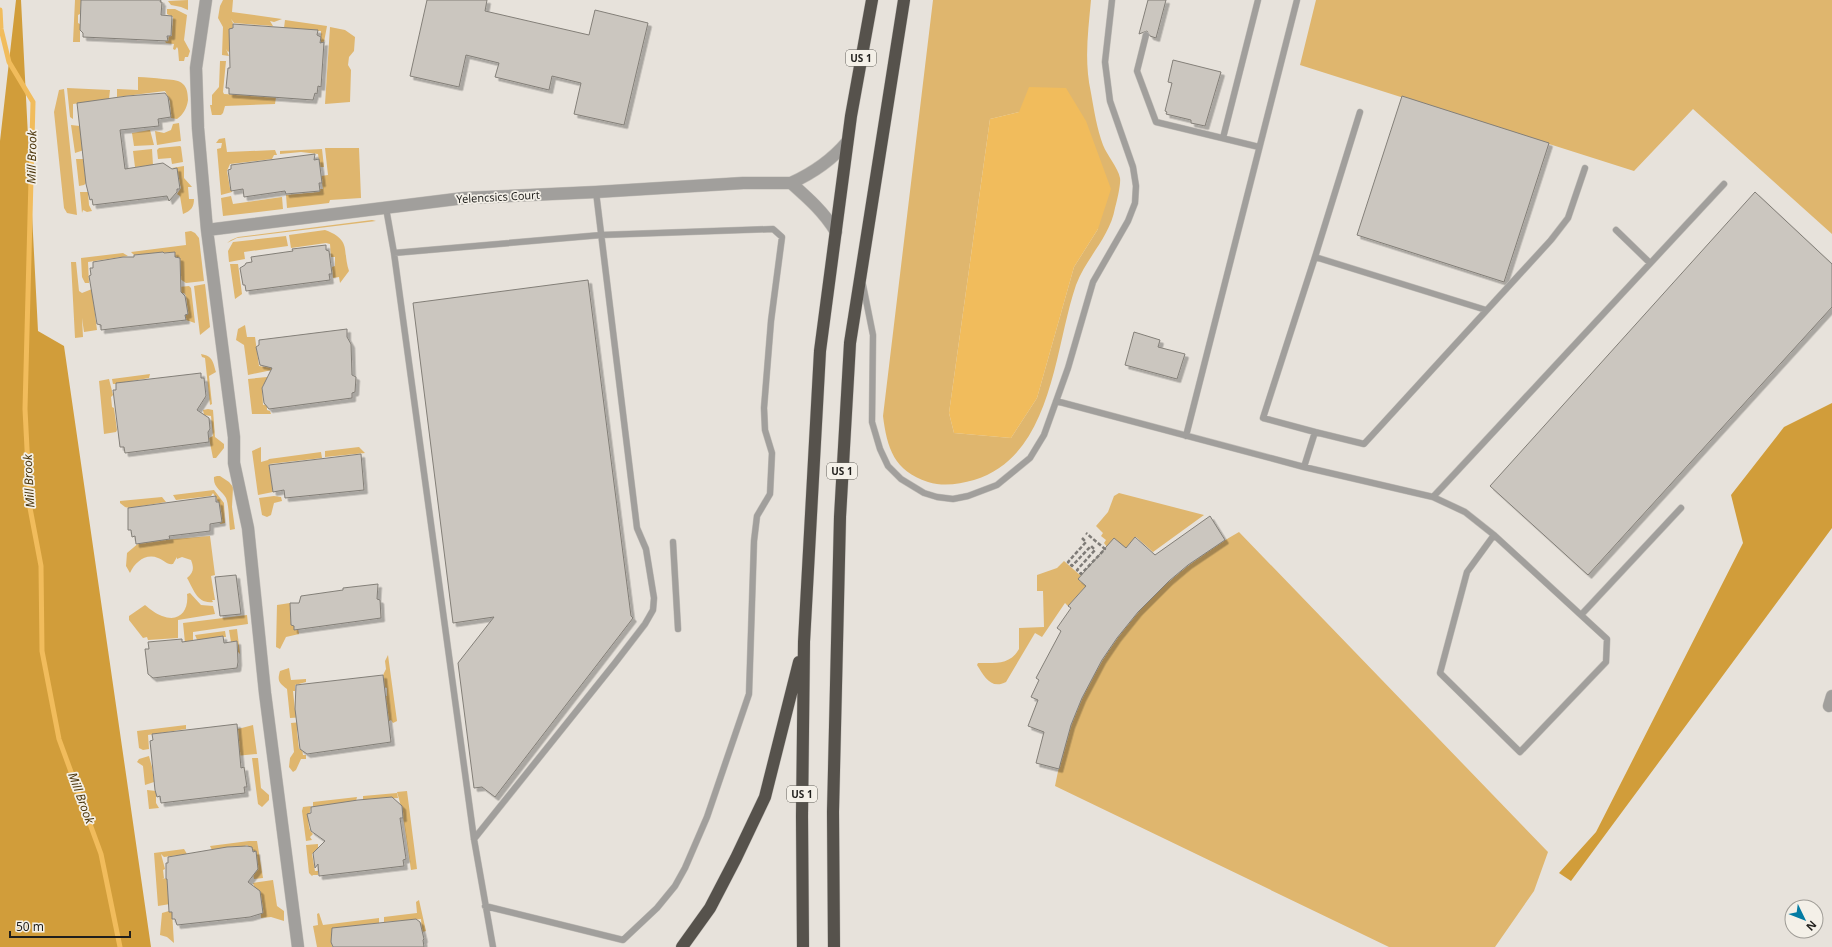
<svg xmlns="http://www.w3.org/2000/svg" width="1832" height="947" font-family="'Noto Sans',sans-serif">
  <defs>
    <filter id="shadow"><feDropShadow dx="3.5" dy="3.5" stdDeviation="0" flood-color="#0004"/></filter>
  </defs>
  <rect width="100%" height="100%" fill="#e7e2db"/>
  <path fill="#dfb66e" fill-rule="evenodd" d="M75,0H81L80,14L78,15V23L80,24V42H73Z
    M188,0V10L181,7L171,5L168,1Z
    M223,0H233L232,12L282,19L274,22L270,21L273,26L234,23L231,19L233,23L231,50L228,52L226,49L229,56L222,55L223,27L218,18L220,6Z
    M933,0H1091C1088,33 1084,61 1091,93C1094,110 1097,129 1103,145C1107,155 1118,168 1120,178C1121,184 1117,201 1115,208C1110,237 1086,258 1076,285C1054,349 1053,456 974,480C959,484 944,487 928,482C894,471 887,448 883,416ZM1019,112L1098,229L1074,267L1037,398L1011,438L954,433L949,413L990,119Z
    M1316,0H1832V234L1693,109L1634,171L1300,65Z
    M167,9H175L187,15L184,40L190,51L188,57H185L184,61H179L178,49L177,47L175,50L173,49L174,44L166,43L165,41H168L169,36H172V34L173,17L167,14Z
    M285,20L327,26L324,42L321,43V31L284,28Z
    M330,27L345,30L355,37L354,51L349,57L348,65L351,70L350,102L325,104Z
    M220,61H226L223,92L224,94L276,97L275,104L225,106L223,113L221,115H212L210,105H212V95L219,87Z
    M138,77C146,77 155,78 163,79C179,80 188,81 188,100C187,108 183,115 177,119L171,118L170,101L165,91L117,97V89L138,90Z
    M67,88L110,90L109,99L73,104V119L70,117Z
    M64,89L77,215L67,213L64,208L54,112L59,90Z
    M179,123L181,141L157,145L155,131L164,133L171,130L173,124Z
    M71,125L80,126L84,150L75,153Z
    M150,130L154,145L134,146L132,133Z
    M225,138L227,152L275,150L277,155H274L272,159L230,164L227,171L230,188L232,192L221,195L217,149L221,148L222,143H216L219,139Z
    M180,146L181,147L183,162L172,164L171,158L158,159L157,150L159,148Z
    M325,148H359L361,198L330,200L329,203L287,208L286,195L319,192L320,189H323L321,176L328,175Z
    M152,149L153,165L135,167L133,151Z
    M322,149L324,167H320L318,154L301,152L280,154V151Z
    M76,159H86L87,182L84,185L79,186Z
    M184,166V178L192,187H188L189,199H194C194,207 191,211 183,214L180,196L177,194L181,188L177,171L172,168Z
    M80,192H88L89,205L92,211L87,212L83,210L82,213Z
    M231,196L233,204L282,197L283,209L223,216L221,198Z
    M372,220L376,221L237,238L227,243L231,240L238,237Z
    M325,230C352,240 342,250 349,271L340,283L339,277L333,278L332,267L335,266V257H331L330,244L326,243L291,248L289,235Z
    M191,231L195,233L199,238L204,281L186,283L180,279V258L175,257V252L134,255L131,252L186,245L185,232Z
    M286,236L288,246L244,252L245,259L229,262L228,251L233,242Z
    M123,253L128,256L88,262L89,283H85L82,277L81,258Z
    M71,262H76L79,291L82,293L92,289L97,330L84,332L82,318L83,337L75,338Z
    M230,264H238L242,294L235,299Z
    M205,284L210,327L200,335L194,286Z
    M189,286L191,288L195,323L186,320L185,315L188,314L186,296L184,293L179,294V287Z
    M245,325L247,337H255L259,366L265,367L271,363L272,370L248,375L244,345L236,340L238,329Z
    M201,354C213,356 213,362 216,372L209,376L212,404L210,405L205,358L202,357Z
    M150,374L149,378L115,384H113L112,379Z
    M267,377L268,384H264L262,387L263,405L267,404V410L270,411L271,414H252L248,379Z
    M109,379L113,395L111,397L112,407L114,408L117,430L116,432L104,434L99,381Z
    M208,409L213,410L215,437L224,444V448L216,458H213L209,438L213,436L211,416L204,415L203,410Z
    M261,447V462L268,460L269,459L321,452L322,458L269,464L273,492L258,495L252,451Z
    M359,447L365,453L325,457V451Z
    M217,476H220L229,482L233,487L232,507L235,529L230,530C229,522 229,505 226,498C222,490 213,488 214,477Z
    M214,490L224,503L225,523L220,524C224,513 219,502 213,493L211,496L176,500L173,495Z
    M1119,493L1204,515L1153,552L1136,537L1126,548L1107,547L1104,543L1106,540L1101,536L1103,533L1096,526L1108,512L1114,496Z
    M274,496L281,497L282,501L274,503L271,515L267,517L262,515L259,498Z
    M162,497L166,502L129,508L125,507L120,503V501Z
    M1239,532L1548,852L1534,891L1495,947H1389L1055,786C1076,674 1140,588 1239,532Z
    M210,536L215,575L211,576L215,600H212L213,602C197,604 194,590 187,578C194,572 194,568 191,560L182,557L177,559V557L173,564C167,565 164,560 158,558C146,553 135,562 130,573L126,566L127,553L140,542Z
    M1064,561L1081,576L1078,579L1086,586L1068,606L1065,603L1042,637L1035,633L1006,682C991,690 984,676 977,665L978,663C995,663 1010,665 1019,649V628L1044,627L1043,591H1037V575L1057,568Z
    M190,593L201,605L213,606L215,614L178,620V638L148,640L147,637L143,638L129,620V616L145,605C150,609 156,614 162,616C180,623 189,610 187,594Z
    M290,603L291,625L294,626V630L298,629L299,634L286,637L280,649L276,647L277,605Z
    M247,615L248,624L193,632V641L185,643L183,623Z
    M237,629L240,654L238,652V645L235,642H231L229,630Z
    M225,631L226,637H220L198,642L195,635Z
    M388,655L397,721L393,723L391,720L389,721L385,696H387V688L384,687L383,675L386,669L385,661Z
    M289,668L291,680L306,679V682L295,685V691H293L295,710L305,717L290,718L287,689C279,683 277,681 280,671Z
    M302,722L297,731L299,749H302L303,755H306V759H301L296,770L293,772L289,767L290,758L294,752L291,723Z
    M186,725V729L148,735L149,749L143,750L139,748L137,731Z
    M253,725L257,754L235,756L239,749L238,729Z
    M149,756L152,767L154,782L145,785L143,766L137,762L139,759Z
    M252,758H258L261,788L269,795V800L262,807L258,804Z
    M147,790L156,791V803L159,808L149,809Z
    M407,791L417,869L411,870L402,810L397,792Z
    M397,793L398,798L363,800V796Z
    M357,797L356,801L352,802L313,807V802Z
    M311,806C310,813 305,827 313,834L310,837L312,840L306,841L302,811L303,807Z
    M249,841H257L263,878L254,879C250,862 265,858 247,845L242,847L212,850L210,846Z
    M318,844V850L315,851L312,854L315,871H318V875H313L312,876L309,873L306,845Z
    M184,849L187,854L164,857L161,854L165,869L163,870L164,878H162L167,879L170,904L158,906L154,853Z
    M273,880L277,906L284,911V921L271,917L261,918L260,904L263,909L260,891L255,889L253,883Z
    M419,900L426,931L422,932L421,919L384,922V917L417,913L416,902Z
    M169,911L172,912L174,943L167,937L160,935L162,913Z
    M319,913L323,925L379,918V923L336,928L331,936L332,947H317L313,926L318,925L317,914Z"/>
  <path fill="#d19d3a" d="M16,0H21L38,331L64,346L151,947H0V141Z
    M1832,403V528L1571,881L1559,873L1596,832L1743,543L1731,495L1784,427Z"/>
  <path fill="#f1bc5c" d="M1029,87L1066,88L1086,121L1111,189L1098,229L1074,267L1037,398L1011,438L954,433L949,413L990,119L1019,112Z"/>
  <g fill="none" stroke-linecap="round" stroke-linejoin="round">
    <path stroke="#f1bc5c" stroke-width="5" d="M0,10L1,29L9,62L33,102L25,409L30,508L41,566L42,651L59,739L101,854L120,947"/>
  </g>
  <path fill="#cbc6bf" stroke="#837f78" filter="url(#shadow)" d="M81,0H161L160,2H162L161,15L172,16L171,36H167L168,41L83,37V33L80,30Z
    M427,0H487L485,11L589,35L595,10L648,23L624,125L574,114L581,83L552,76L549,90L495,77L499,63L466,55L459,87L410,76Z
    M1148,0H1166L1156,38L1150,36L1147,31L1139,34Z
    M233,24L318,30L317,35L321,37L320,43L324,42L321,87L318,86L317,94L315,93L313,100L229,94V88H226L228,68H230L229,29L233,28Z
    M1173,60L1221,72L1205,126L1191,123V120L1166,114L1167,112L1165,111L1172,83L1168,82Z
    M165,93L168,97L171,117L158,119L159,126L120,130L125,169L163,163L172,169L177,168L180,189H177V192L169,201L167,196L93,205L92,199L90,200L86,184L77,103L127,96Z
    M1402,96L1549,143L1504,282L1357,235Z
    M315,154L314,160L319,159L322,183H319L320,191L286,194L285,191L244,197L243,189L231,191L228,170L231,169V165Z
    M1755,192L1832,264V307L1588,575L1490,486Z
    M326,245V250L329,251L332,274H329L330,280L246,291L245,285H243L240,268L245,265L246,263L252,262L251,257L293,251L292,249Z
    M163,252L164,253L175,252V257L180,258L181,292L185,296L188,314L185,315L186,320L101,330V325L97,324L89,276L91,275L90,268H93V262L123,257H134V255Z
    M588,280L631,616L633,618L495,797L482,787L474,788L458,663L494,617L453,623L413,303Z
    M347,329V337L351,344L352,375L356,377L355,392L352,393V398L269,409L264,403L262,388L272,368L260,365L256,347L259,345V340Z
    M1134,332L1160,340L1158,347L1185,354L1177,379L1125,365Z
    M201,373V378H204L206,396L197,410L209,418L210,429L208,432L209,442L125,453L124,447H120L119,439L113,390H116V383Z
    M361,454L364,490L285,498L284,490L273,492L269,465Z
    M216,496V502H219L222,522L210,524V531L169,536L170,539L136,544L135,536L132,537L131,530H128V508Z
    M1210,516L1225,540L1188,565L1169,581L1138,612L1117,638L1102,660L1082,698L1071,725L1059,769L1036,763L1044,732L1028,726L1038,700L1031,697L1039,680L1036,678L1061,631L1057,628L1071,608L1068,606L1086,586L1078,579L1114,538L1126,548L1135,537L1155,555Z
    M236,575L241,614L220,616L215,577Z
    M378,584L377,599L380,600L381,618L294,630V626L291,625L290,603H299L301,596L343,590V588Z
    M223,636L224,643L237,641L238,662L237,668L153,678L148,674L145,649H149L148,642L182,639V642Z
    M383,675L391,742L307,754L300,749L295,709L296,685Z
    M237,724L241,768L244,767L247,787H244L245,793L161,803L160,796L157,797L155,790L150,741L153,740L152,734Z
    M392,797L402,806L403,818H400L406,859L403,860L404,866L319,876L318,864L315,868L313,853L325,841L311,831L307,814L311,813V807L358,800Z
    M247,846L252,847L253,852L256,851L258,869L248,882L260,891L263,913L250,917L177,925L175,919H172V912H169L167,879H166V863H168V857L227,847Z
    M416,919L420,922L424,939L423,940L424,947H333L331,942L332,928Z"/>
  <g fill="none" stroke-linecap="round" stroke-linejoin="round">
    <g stroke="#c3bfb9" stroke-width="7">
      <path id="lane" d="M1146,35L1137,71L1156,122L1259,147
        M1360,112L1315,257L1486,310
        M1223,138L1258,0
        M386,208L394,253
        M1616,230L1650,263
        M1315,257L1263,418L1315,432
        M863,285L873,335L872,422L880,449L888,466L901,479L924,493L937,497L953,499L968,496L997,485L1030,458L1044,435L1068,368L1093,282L1128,221L1135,203L1136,186L1133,167L1110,101L1105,62L1112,0
        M1056,401L1304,467L1433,497L1724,184
        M1186,436L1297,0
        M1304,467L1315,432L1364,444L1551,240L1568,218L1585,168
        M1433,497L1465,512L1494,535L1607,639L1606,662L1520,752L1440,673L1467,572L1494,535
        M673,542L678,629
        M1581,615L1681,508
        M474,839L615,663L645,624L653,610L654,598L646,549L637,528L596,192
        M485,906L623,940L657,908L675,886L685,868L707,817L749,694L754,541L757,516L770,494L772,453L765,430L764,408L771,321L782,237L773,229L601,235L394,253L474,839L493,947"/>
    </g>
    <g stroke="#c3bfb9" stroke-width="13">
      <path id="street" d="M206,0L196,68L198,128L207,230L234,437V463L248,528L265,693L298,947
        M207,230L464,198L596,192L743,183H791
        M836,232C824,212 808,198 791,183C813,173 831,161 847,142
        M1829,706L1832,696"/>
    </g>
    <g stroke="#c3bfb9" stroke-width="13">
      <path id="highway" d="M682,947L710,908L736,858L765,797L799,662
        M803,947L802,816L804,642L820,351L851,116L872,0
        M834,947L833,812L840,517L850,343L904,0"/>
    </g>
    <path stroke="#7e7b77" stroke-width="2.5" stroke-dasharray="4 2" stroke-linecap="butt" d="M1082,538L1086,542L1068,562L1072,566L1091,546L1095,550L1077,570L1081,574L1105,549L1086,533"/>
    <use href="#lane" stroke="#a19f9c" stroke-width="6"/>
    <use href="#street" stroke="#a19f9c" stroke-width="12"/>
    <use href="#highway" stroke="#56524c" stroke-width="12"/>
  </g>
  <g text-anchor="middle" stroke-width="3.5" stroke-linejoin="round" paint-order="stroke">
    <g fill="#f4f0e8" stroke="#605e59" stroke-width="1">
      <rect x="846" y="50" width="30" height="16" rx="3"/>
      <rect x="827" y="463" width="30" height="16" rx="3"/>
      <rect x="787" y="786" width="30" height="16" rx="3"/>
    </g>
    <g font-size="10" font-weight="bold" fill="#201f1c">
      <text x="861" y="62">US 1</text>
      <text x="842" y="475">US 1</text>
      <text x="802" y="798">US 1</text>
    </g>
    <g font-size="11" fill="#201f1c" stroke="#f4f0e8">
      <text transform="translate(498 197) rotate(-3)" y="4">Yelencsics Court</text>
    </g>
    <g font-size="12" font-style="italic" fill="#4b350b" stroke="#f4f0e8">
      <text transform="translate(32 157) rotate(-89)" y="4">Mill Brook</text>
      <text transform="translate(29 481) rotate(-93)" y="4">Mill Brook</text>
      <text transform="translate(81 798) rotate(70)" y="4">Mill Brook</text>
    </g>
  </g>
  <g transform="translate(1804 919) rotate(133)"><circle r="19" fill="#f4f0e8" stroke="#9f9c96"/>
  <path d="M0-3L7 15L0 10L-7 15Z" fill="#037ba3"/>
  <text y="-6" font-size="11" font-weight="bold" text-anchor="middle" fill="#201f1c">N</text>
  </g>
  <path d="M10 931v6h120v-6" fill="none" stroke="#201f1c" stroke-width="2"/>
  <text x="16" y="931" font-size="12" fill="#201f1c" stroke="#f4f0e8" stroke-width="3" paint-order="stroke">50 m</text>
</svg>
